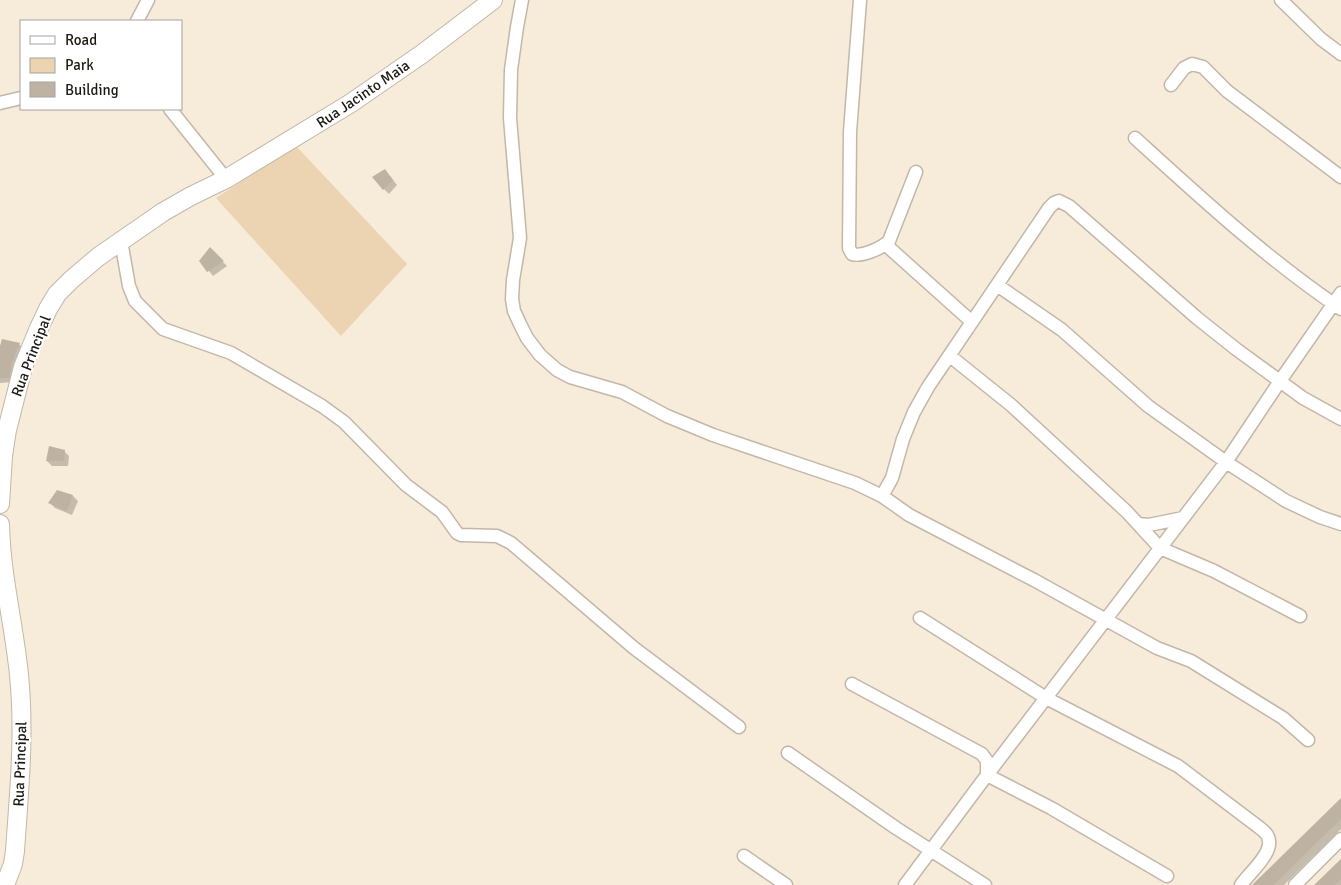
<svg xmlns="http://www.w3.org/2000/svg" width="1341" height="885" font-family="Signika,sans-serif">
  <rect width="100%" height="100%" fill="#f7ebda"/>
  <path fill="#ecd3b2" d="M296,146L407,264L341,336L216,198Z"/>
  <path fill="#0003" d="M390,176L397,185L389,194L384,189Z
    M210,249L227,266L213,276L201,261Z
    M19,344L24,349L14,382L0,383V351Z
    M50,447L64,451L69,456L68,466H52L47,461Z
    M73,496L78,501L72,515L55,508L50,503Z
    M1341,800V829L1284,885H1254Z
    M1341,860V885H1316Z"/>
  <path fill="#beb2a3" d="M385,169L393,180L383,190L372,177Z
    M210,247L224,261L207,272L199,261Z
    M2,339L20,343L12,362L9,378H0V346Z
    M49,446L65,450L64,461H46Z
    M57,490L73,495L67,511L48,503Z
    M1341,798V819L1299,860L1274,885H1252Z
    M1341,859V879L1335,885H1314Z"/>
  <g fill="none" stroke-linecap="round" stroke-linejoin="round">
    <g stroke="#c3b7a8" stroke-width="15">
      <path id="street" d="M522,0L517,27L511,70L510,118L520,238L513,280L512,299L514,311L520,324L527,338L540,355L557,370L570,377L622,392L667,416L713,435L855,483L882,496L909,515L1034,580L1157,648L1191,661L1283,718L1308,740
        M860,0L850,132L849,248L852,254C862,257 882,248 889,241L916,172
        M1281,0L1321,39L1341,54
        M137,21L148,0
        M1171,85L1184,68L1192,64L1203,67L1227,91L1341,177
        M0,103L21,98
        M170,109L226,179
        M1135,138C1201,198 1267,259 1341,309
        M121,241L129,286L135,301L163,329L231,353L322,406L344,422L406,485L442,512L457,533L461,535L497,536L511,543L634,648L739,727
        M886,245L972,322
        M997,285L1062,330L1148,406L1226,462L1286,501L1320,517L1341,524
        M950,356L1011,405L1127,512L1160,548L1214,571L1300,616
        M882,496L892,478L903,439L914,412L928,387L1049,208L1054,203L1059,201L1069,206L1197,318L1236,349L1303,398L1341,419
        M1138,524L1149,525L1183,518
        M920,618L1046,698L1178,766L1260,828C1262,830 1267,833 1268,837C1275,852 1249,873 1241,885
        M852,684L982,754L987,761V775L1051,808L1167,876
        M788,753L896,828L985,885
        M744,856L786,885
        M905,885L987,775L1226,462L1280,381L1341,293
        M1295,885L1341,839"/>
    </g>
    <g stroke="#c3b7a8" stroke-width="20">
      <path id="secondary" d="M0,504L3,456L7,430L23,367L39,328L48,309L57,294L71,280L98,257L163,212L191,196L226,179L351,103L422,54L493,0
        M0,524C1,575 14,624 19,675C25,734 19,792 15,851L13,864L5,885"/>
    </g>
    <use href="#street" stroke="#fff" stroke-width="12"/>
    <use href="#secondary" stroke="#fff" stroke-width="18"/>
  </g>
  <g text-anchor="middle" stroke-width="4.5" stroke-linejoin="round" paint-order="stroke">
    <g font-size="15" fill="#1d1913" stroke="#fff">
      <text transform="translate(363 94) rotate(-34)" y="5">Rua Jacinto Maia</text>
      <text transform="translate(31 356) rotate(-69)" y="5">Rua Principal</text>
      <text transform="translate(20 764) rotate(-88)" y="5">Rua Principal</text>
    </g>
  </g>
  <rect x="20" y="20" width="162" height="90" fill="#ffffff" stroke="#a5a3a1"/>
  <rect x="30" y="36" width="25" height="8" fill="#ffffff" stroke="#a5a3a1"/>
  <text x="65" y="45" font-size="15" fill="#1d1913">Road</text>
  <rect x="30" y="58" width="25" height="15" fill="#ecd3b2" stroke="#a5a3a1"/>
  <text x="65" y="70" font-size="15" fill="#1d1913">Park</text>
  <rect x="30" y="82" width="25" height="15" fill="#beb2a3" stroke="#a5a3a1"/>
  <text x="65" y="95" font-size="15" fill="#1d1913">Building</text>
</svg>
